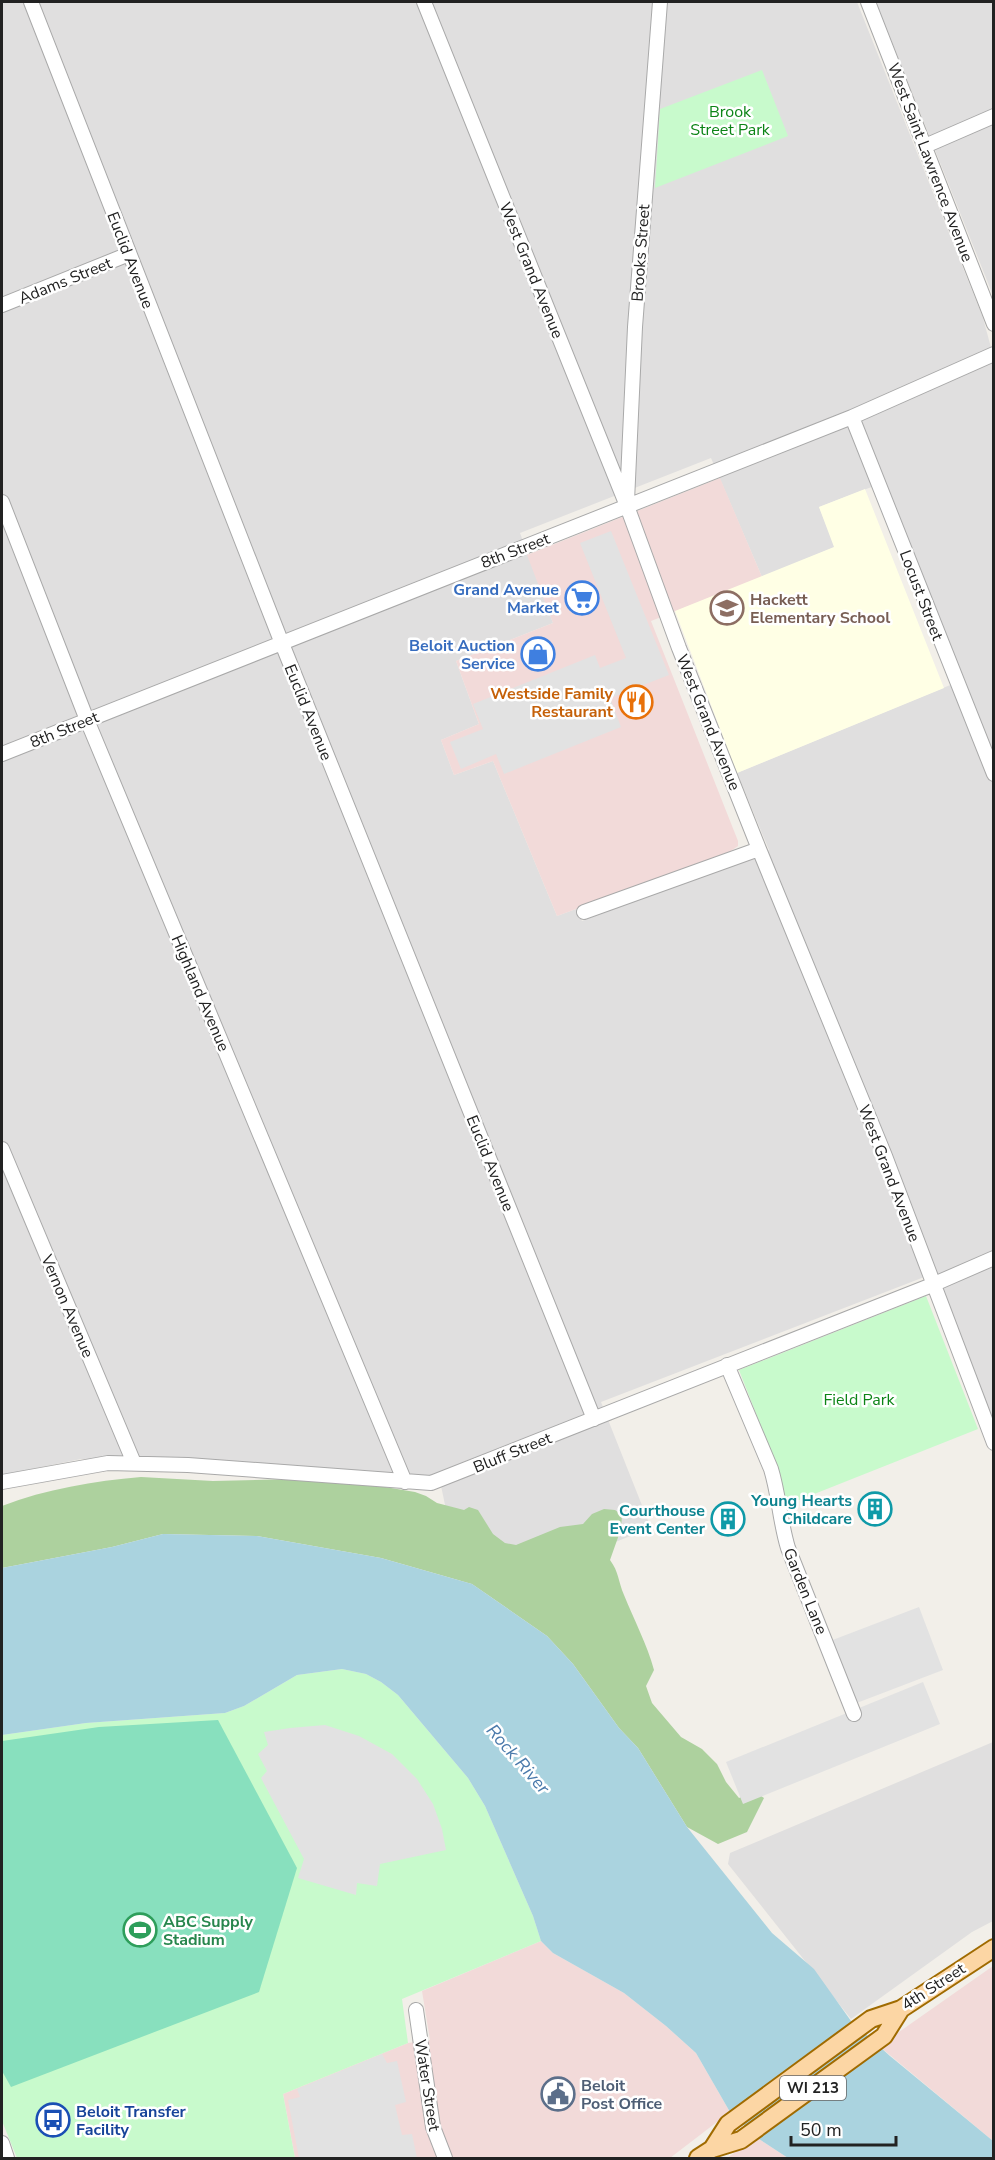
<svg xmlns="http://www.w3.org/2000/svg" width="995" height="2160" font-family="'Nunito Sans',sans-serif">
  <rect width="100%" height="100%" fill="#f2efe9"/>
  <path fill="#e0dfdf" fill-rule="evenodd" d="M2,2H857L983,318L993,355V1427L932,1274L601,1402L651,1528L485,1593L472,1584L461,1581L440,1481L81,1459L2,1475ZM711,458L762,577L835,547L819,507L882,483L960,681L737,773L769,850L582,921L576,909L557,916L493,761L454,775L441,740L479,724L456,661L553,623L520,533Z
    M876,2H993V297L990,288Z
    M993,1742V1921L972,1932L851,2019L728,1864L730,1853Z"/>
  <path fill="#f2dad9" d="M720,478L762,577L651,621L738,841V846L728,853L557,916L493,761L454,775L441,740L479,724L456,661L553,623L527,555Z
    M541,1941L553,1953L624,1993L666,2026L696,2053L730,2112L670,2158H295L283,2094L408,2043L430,2040L422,1991Z
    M993,1966V2141L879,2046Z
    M756,2137L788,2158H727Z"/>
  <path fill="#ffffe5" d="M865,489L944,688L737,773L675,611L834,547L819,507Z"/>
  <path fill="#add19e" d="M141,1477L213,1481L295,1479L367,1484L415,1492L426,1496L437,1503L464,1510L469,1507L478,1510L493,1534L505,1543L516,1545L560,1527L583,1524L592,1514L604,1509L615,1510L622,1515L621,1529L610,1560C619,1572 618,1581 624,1595C634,1620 647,1644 654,1670L646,1686L652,1703L681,1737L702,1749L717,1764L726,1782L739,1798L755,1792L764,1798L747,1832L718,1844L687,1827L638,1748L619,1728L573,1664L547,1636L472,1584L381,1558L257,1536L163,1534L112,1547L2,1568V1506C46,1489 94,1481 141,1477Z"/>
  <path fill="#c8facc" d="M762,70L788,136L655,188L660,109Z
    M926,1296L978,1429L784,1506L780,1475L739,1370Z
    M342,1669L366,1674L381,1682L398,1695L468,1778L485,1806L533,1916L541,1941L402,1999L408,2043L283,2094L295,2158H17L2,2121V1735L86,1723L225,1713L244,1706L297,1675Z"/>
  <path fill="#88e0be" d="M218,1720L297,1868L259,1992L11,2087L2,2071V1741L99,1727Z"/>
  <path fill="#e2e2e2" d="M611,531L669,675L610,698L621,727L504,774L496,754L461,769L450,742L483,729L473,704L595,655L600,668L626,658L580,543Z
    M919,1607L943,1670L854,1704L830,1641Z
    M923,1682L940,1724L743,1804L726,1762Z
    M325,1725L359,1736L392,1754L417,1779L433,1804L442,1829L446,1850L380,1864L377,1886L357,1883L356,1895L298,1878L304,1859L261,1778L267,1771L258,1754L268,1745L264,1732L290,1728Z
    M382,2054L387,2063L397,2061L406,2102L395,2105L402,2135L412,2134L417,2158H299L288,2100L300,2097L297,2089Z"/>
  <path fill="#aad3df" d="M163,1534L257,1536L381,1558L472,1584L547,1636L573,1664L619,1728L638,1748L687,1827L772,1933L814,1969L851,2021L890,2056L993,2141V2158H788L756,2137L730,2112L696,2053L666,2026L624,1993L553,1953L541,1941L533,1916L485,1806L468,1778L398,1695L381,1682L366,1674L342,1669L297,1675L244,1706L225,1713L86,1723L2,1735V1568L112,1547Z"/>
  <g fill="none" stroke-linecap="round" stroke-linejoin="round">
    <g stroke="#a9a9a9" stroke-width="16">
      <path id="minor" d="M31,2L281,641L594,1419
        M424,2L627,506L679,648L759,849L885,1156L994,1443
        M868,2L994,324
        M925,146L994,116
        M2,305L129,254
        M852,417L994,774
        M627,501L635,327L660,2
        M2,502L87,720L405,1482
        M2,754L852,417L994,354
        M584,912L759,849
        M2,1149L134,1463
        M727,1365L771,1469C779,1495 780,1522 788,1548L854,1714
        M2,1482L108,1463L188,1465L431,1483L932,1285L994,1258
        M416,2010L433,2127L445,2158
        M2,2143L7,2158"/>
    </g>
    <g stroke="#a06b00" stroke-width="20">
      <path id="major" d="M712,2149L728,2124L871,2019L901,2009L994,1948
        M698,2158L712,2149L741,2140L884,2036L901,2009"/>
    </g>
    <use href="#minor" stroke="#fff" stroke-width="14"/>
    <use href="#major" stroke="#fcd6a4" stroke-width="16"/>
  </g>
  <defs>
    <g id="supermarket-ring" transform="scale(1.725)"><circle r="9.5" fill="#fff" stroke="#3f7fe0" stroke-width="1.5"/><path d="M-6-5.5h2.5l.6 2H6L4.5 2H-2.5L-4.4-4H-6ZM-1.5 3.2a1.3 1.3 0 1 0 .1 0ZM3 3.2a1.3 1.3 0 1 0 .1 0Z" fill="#3f7fe0"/></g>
    <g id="school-ring" transform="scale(1.725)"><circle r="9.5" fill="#fff" stroke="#8d6e63" stroke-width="1.5"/><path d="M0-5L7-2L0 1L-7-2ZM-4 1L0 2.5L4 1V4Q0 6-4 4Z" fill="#8d6e63"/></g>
    <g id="shop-ring" transform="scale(1.725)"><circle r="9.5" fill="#fff" stroke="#3f7fe0" stroke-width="1.5"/><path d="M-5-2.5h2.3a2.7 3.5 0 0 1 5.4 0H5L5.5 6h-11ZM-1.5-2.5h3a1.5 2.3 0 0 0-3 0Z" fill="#3f7fe0"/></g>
    <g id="restaurant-ring" transform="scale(1.725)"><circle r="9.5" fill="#fff" stroke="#e8710a" stroke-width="1.5"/><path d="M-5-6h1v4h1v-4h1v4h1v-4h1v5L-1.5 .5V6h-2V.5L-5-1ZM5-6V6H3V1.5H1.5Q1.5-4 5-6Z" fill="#e8710a"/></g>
    <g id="building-ring" transform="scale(1.725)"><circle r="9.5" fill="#fff" stroke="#0f9aa8" stroke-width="1.5"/><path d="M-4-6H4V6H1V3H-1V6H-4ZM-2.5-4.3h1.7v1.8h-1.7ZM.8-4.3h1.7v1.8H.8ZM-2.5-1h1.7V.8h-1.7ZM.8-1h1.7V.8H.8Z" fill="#0f9aa8"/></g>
    <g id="stadium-ring" transform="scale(1.725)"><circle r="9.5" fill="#fff" stroke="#2e9e5b" stroke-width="1.5"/><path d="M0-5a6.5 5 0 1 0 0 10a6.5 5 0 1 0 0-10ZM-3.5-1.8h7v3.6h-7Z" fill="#2e9e5b"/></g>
    <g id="civic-ring" transform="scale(1.725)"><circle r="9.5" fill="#fff" stroke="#5c6f8a" stroke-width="1.5"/><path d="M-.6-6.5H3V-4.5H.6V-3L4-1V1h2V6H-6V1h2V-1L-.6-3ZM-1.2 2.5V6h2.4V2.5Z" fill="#5c6f8a"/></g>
    <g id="bus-ring" transform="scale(1.725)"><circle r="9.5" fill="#fff" stroke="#1a4fb4" stroke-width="1.5"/><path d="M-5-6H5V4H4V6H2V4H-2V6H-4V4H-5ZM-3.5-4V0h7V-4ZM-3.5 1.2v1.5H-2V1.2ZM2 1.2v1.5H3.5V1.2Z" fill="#1a4fb4"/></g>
  </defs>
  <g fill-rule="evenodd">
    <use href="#supermarket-ring" x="582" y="598"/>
    <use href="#school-ring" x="727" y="608"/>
    <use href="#shop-ring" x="538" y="654"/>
    <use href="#restaurant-ring" x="636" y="702"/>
    <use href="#building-ring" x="875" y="1509"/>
    <use href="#building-ring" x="728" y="1519"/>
    <use href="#stadium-ring" x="140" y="1930"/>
    <use href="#civic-ring" x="558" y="2094"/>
    <use href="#bus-ring" x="53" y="2120"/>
  </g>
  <g text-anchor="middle" stroke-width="5" stroke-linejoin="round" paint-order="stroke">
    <rect fill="#fff" stroke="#646464" stroke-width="1.5" x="780" y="2076" width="66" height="24" rx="4.5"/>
    <g font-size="15" font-weight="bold" fill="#222">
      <text x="813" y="2093">WI 213</text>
    </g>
    <g font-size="16" fill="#0c8416" stroke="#fff">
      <text x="730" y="117">Brook<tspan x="730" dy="18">Street Park</tspan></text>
      <text x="859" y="1405">Field Park</text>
    </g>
    <g font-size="16" fill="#222" stroke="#fff">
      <text transform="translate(931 162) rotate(69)" y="6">West Saint Lawrence Avenue</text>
      <text transform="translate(640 253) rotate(-86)" y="6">Brooks Street</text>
      <text transform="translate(131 260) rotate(69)" y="6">Euclid Avenue</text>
      <text transform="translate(532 270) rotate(68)" y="6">West Grand Avenue</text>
      <text transform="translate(65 280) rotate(-22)" y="6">Adams Street</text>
      <text transform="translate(515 550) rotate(-21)" y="6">8th Street</text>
      <text transform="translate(922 595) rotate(69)" y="6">Locust Street</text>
      <text transform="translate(309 712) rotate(68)" y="6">Euclid Avenue</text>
      <text transform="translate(709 722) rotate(68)" y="6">West Grand Avenue</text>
      <text transform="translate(64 729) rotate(-22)" y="6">8th Street</text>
      <text transform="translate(201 993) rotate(67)" y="6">Highland Avenue</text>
      <text transform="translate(491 1163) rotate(68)" y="6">Euclid Avenue</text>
      <text transform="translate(890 1173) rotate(69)" y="6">West Grand Avenue</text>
      <text transform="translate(68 1306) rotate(67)" y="6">Vernon Avenue</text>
      <text transform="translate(512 1452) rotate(-22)" y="6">Bluff Street</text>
      <text transform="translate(806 1591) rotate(68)" y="6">Garden Lane</text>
      <text transform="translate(933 1986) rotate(-33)" y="6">4th Street</text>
      <text transform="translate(428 2085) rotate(81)" y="6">Water Street</text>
    </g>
    <g font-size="16" font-weight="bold" fill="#366cbe" stroke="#fff" text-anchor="end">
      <text x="559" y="595">Grand Avenue<tspan x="559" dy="18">Market</tspan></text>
      <text x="515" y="651">Beloit Auction<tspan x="515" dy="18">Service</tspan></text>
    </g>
    <g font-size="16" font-weight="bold" fill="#785e54" stroke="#fff" text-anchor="start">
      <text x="750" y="605">Hackett<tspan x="750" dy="18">Elementary School</tspan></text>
    </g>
    <g font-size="16" font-weight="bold" fill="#c56008" stroke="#fff" text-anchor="end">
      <text x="613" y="699">Westside Family<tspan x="613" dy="18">Restaurant</tspan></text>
    </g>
    <g font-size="16" font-weight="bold" fill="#0d838f" stroke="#fff" text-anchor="end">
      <text x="852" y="1506">Young Hearts<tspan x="852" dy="18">Childcare</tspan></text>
      <text x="705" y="1516">Courthouse<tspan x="705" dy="18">Event Center</tspan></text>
    </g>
    <g font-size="16" font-weight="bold" fill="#27864d" stroke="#fff" text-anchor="start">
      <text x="163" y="1927">ABC Supply<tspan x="163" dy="18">Stadium</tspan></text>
    </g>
    <g font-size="16" font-weight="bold" fill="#4e5e75" stroke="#fff" text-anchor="start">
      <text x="581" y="2091">Beloit<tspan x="581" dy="18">Post Office</tspan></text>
    </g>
    <g font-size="16" font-weight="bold" fill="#164399" stroke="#fff" text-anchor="start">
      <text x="76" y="2117">Beloit Transfer<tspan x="76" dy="18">Facility</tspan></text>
    </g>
    <g font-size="18" font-style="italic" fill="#4a7aab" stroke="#fff">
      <text transform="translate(518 1759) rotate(49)" y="6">Rock River</text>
    </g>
  </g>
  <rect width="995" height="2160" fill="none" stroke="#222222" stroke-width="6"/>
  <path d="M791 2136v9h105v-9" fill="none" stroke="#222222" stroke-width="3"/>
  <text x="800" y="2136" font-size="18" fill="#222222" stroke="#ffffff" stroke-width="4.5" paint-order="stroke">50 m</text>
</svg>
